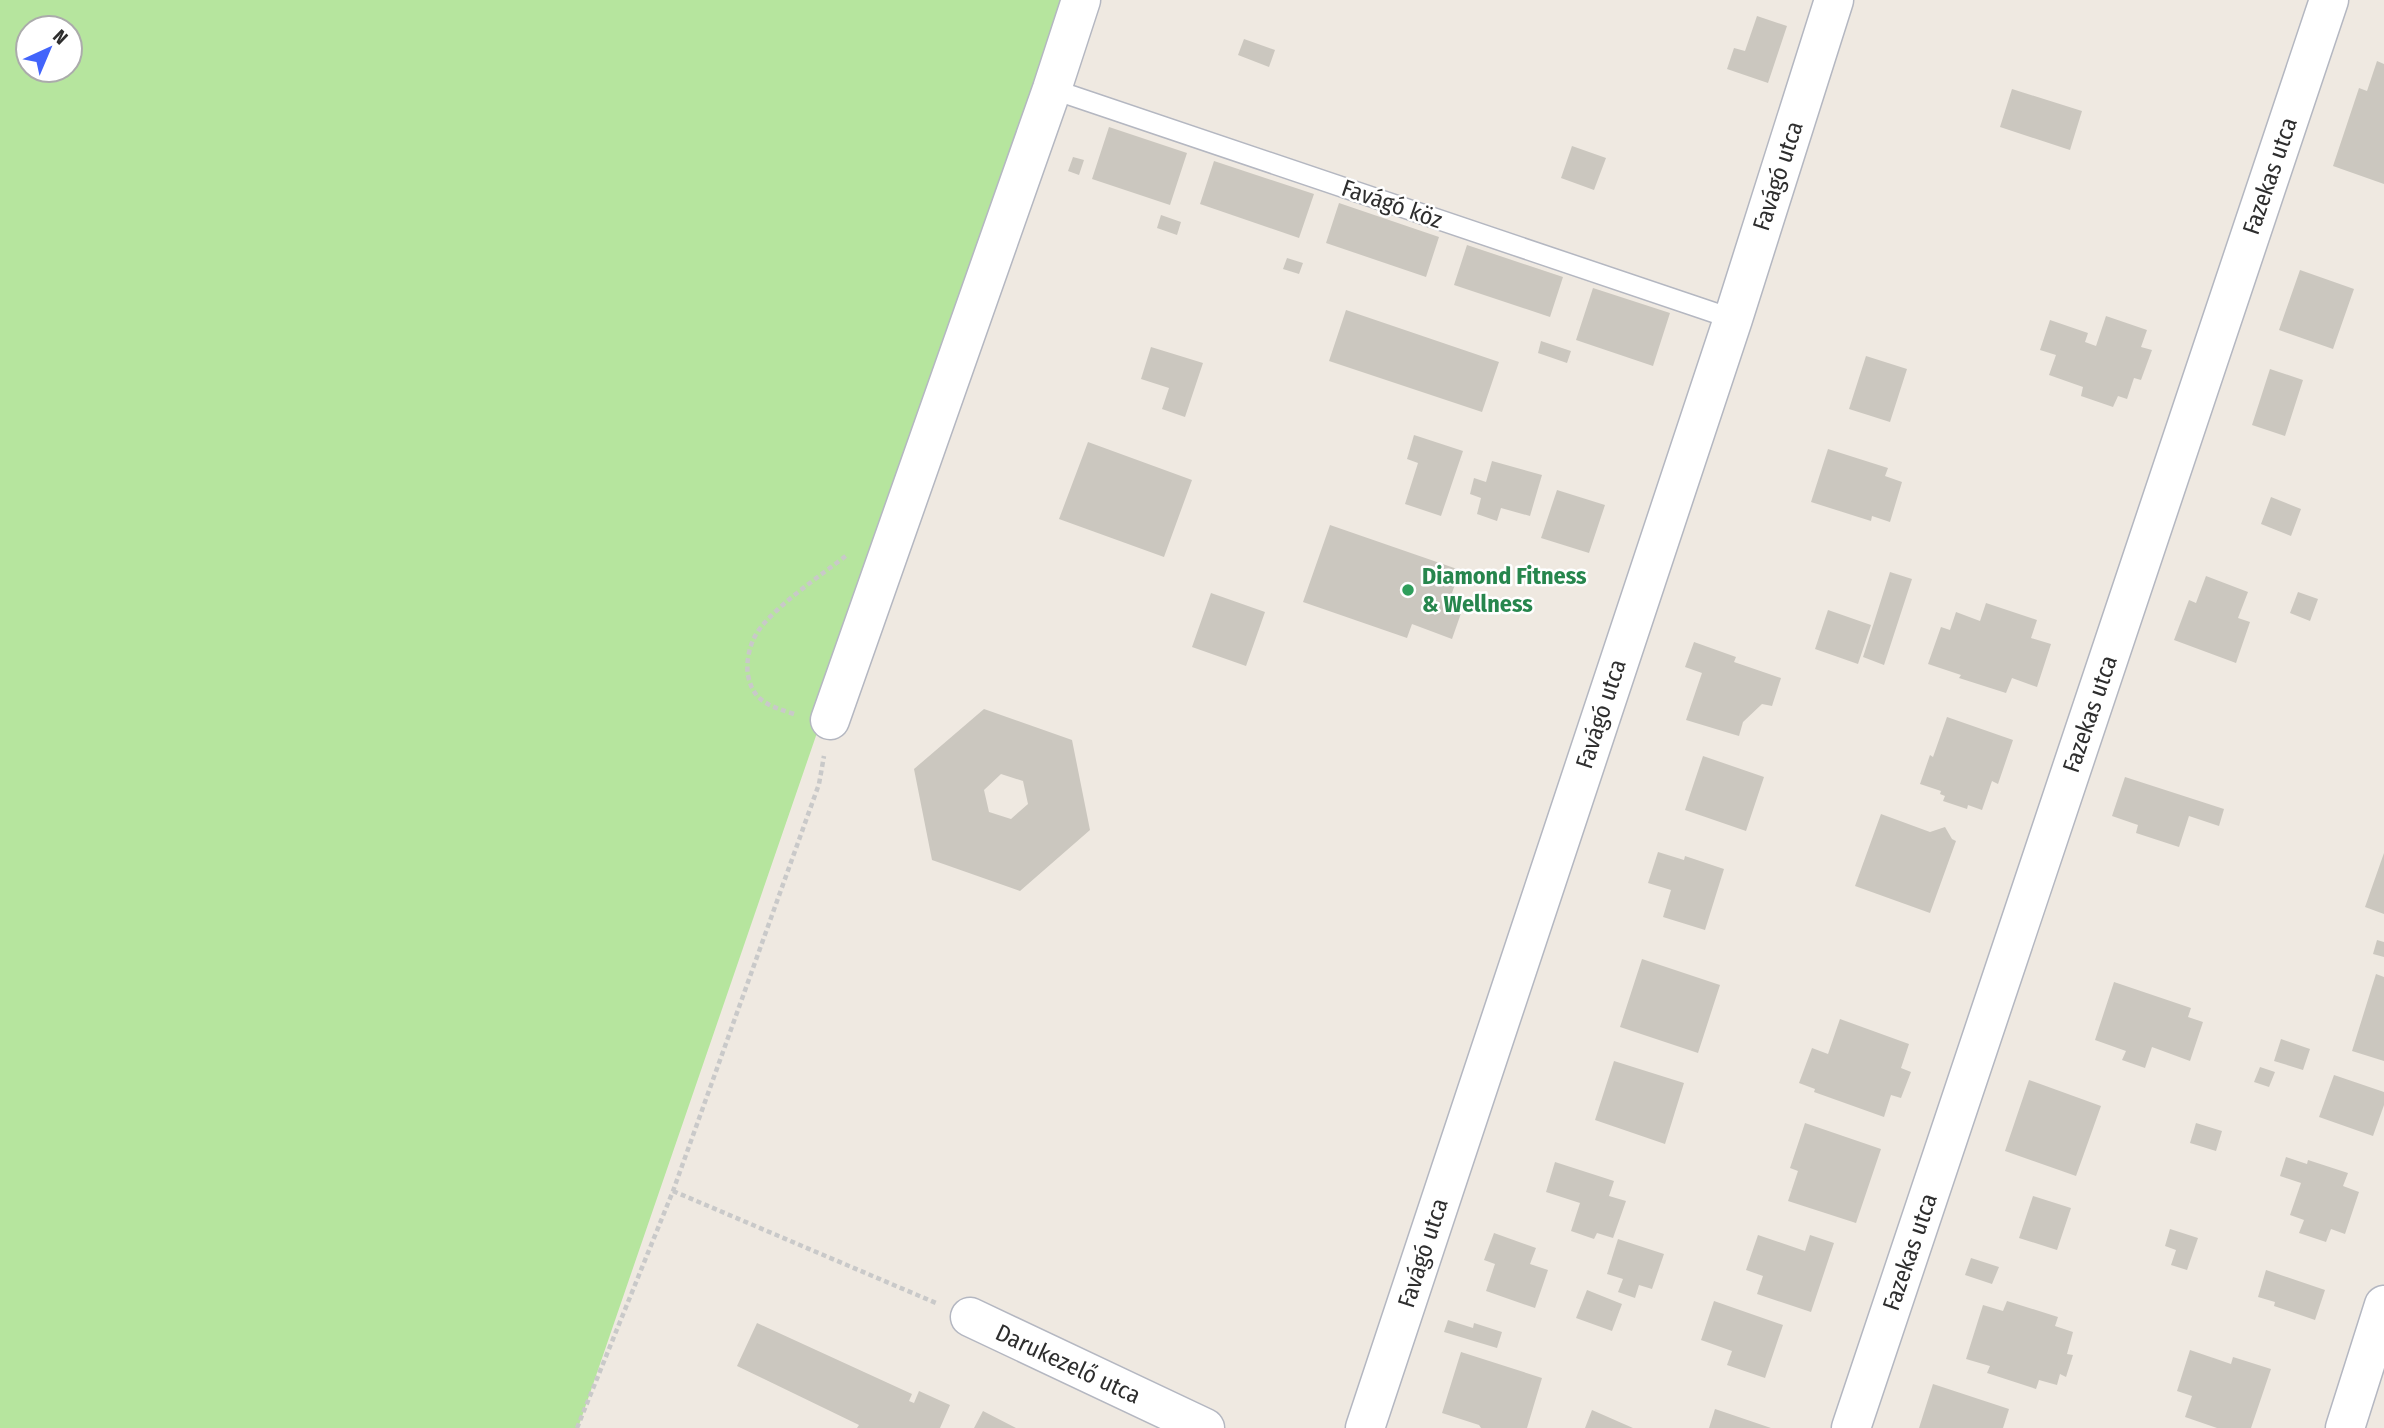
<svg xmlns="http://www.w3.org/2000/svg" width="2384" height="1428" font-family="'Fira Sans Condensed',sans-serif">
  <rect width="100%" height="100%" fill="#efe9e1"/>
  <path fill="#b6e59e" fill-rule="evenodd" d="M0,0H1069L578,1428H0ZM28,28H70V70H28Z"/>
  <path fill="#cbc7bf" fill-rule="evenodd" d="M1757,16L1787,26L1768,83L1727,69L1734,48L1745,51Z
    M1244,39L1275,50L1269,67L1238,55Z
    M2377,61L2384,64V184L2333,166L2359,88L2367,91Z
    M2012,89L2082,111L2070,150L2000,127Z
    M1109,127L1187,153L1170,205L1092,179Z
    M1572,146L1606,158L1594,190L1561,178Z
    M1073,157L1084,160L1079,175L1068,171Z
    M1214,161L1314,194L1299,238L1200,204Z
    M1339,203L1439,237L1426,277L1326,243Z
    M1161,215L1181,222L1177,235L1157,228Z
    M1467,245L1563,277L1550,317L1454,285Z
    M1287,258L1303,263L1299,274L1283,269Z
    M2300,270L2354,289L2333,349L2279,330Z
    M1593,288L1670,313L1653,366L1576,340Z
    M1346,310L1499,362L1482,412L1329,361Z
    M2106,316L2147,330L2141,347L2152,350L2141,380L2134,378L2127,399L2118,396L2113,407L2081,396L2083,387L2049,375L2056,355L2040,350L2050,320L2088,333L2085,342L2096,346Z
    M1541,341L1571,351L1567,363L1538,353Z
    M1151,347L1203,363L1185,417L1162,409L1169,388L1141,379Z
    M1866,356L1907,369L1890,422L1849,409Z
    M2270,369L2303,380L2285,436L2252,425Z
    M1414,435L1463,451L1441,516L1405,504L1418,463L1407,459Z
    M1088,442L1192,480L1164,557L1059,519Z
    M1828,449L1888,468L1885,476L1902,482L1890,522L1872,516L1871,521L1811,502Z
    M1492,461L1542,475L1530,516L1501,508L1497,521L1477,514L1481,498L1470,494L1474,478L1486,482Z
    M1557,490L1605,505L1589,553L1541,538Z
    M2271,497L2301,509L2291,536L2261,524Z
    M1330,525L1460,570L1452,593L1466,599L1452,639L1412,624L1407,638L1303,602Z
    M1890,572L1912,579L1884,665L1863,657Z
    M2206,576L2248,592L2238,618L2250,622L2236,663L2174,640L2189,600L2196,603Z
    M2298,592L2318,599L2310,621L2290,613Z
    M1211,593L1265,612L1246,666L1192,647Z
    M1986,603L2037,620L2031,638L2051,644L2037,687L2012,678L2006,693L1959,678L1961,675L1928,664L1941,627L1950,630L1956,612L1980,621Z
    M1828,610L1871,625L1858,664L1815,649Z
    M1694,642L1736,657L1734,662L1781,678L1772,706L1762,704L1743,722L1739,736L1686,720L1702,673L1685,667Z
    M984,709L1072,740L1090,830L1020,891L932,860L914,769ZM1001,774L1023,781L1028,804L1011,819L989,812L984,790Z
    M1947,717L2013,740L1998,784L1992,781L1982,810L1968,805L1967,809L1943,801L1945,796L1940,794L1941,791L1920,784L1930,755L1933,757Z
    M1703,756L1764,777L1746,831L1685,810Z
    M2125,777L2224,809L2219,826L2189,816L2179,847L2136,833L2138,825L2112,816Z
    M1881,814L1930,832L1945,827L1952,839L1956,841L1930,913L1855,886Z
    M1658,852L1684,860L1685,856L1724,869L1705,930L1663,917L1671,890L1648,883Z
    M2384,853V914L2365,907Z
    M2377,940L2384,942V957L2373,954Z
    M1642,959L1720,985L1698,1053L1620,1027Z
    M2376,974L2384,977V1061L2352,1051Z
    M2114,982L2191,1008L2188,1017L2203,1022L2190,1061L2152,1047L2145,1068L2122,1060L2126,1051L2095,1040Z
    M1840,1019L1909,1044L1901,1068L1911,1072L1901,1098L1891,1095L1884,1117L1814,1092L1815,1089L1799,1083L1812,1048L1828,1054Z
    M2281,1039L2310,1049L2303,1070L2274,1061Z
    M1614,1061L1684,1083L1665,1144L1595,1120Z
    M2260,1067L2275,1072L2269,1087L2254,1082Z
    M2334,1075L2384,1092V1105L2373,1136L2319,1117Z
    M2029,1080L2101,1106L2076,1176L2005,1151Z
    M1805,1123L1881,1149L1856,1223L1788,1201L1798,1171L1790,1168Z
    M2196,1123L2222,1131L2216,1151L2190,1143Z
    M2286,1157L2307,1164L2308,1160L2348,1173L2343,1186L2359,1192L2345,1234L2331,1229L2326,1242L2299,1233L2304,1220L2290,1215L2301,1183L2280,1176Z
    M1555,1162L1614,1181L1609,1196L1626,1201L1613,1238L1597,1233L1594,1239L1571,1231L1580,1203L1546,1192Z
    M2033,1196L2071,1208L2057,1250L2019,1238Z
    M2170,1229L2198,1238L2187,1270L2171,1265L2176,1250L2165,1246Z
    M1494,1233L1536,1248L1530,1264L1548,1270L1535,1308L1486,1291L1495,1264L1484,1260Z
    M1758,1235L1805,1251L1810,1235L1834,1243L1811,1312L1757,1294L1763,1276L1746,1270Z
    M1618,1239L1664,1254L1652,1289L1639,1285L1635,1298L1618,1292L1623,1279L1607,1274Z
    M1971,1258L1999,1267L1992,1284L1965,1275Z
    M2266,1270L2325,1290L2315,1320L2274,1306L2275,1302L2258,1297Z
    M1587,1290L1622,1304L1612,1331L1576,1318Z
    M1714,1301L1783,1325L1765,1378L1727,1365L1732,1351L1701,1340Z
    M2007,1301L2058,1317L2055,1326L2073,1332L2067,1354L2073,1355L2066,1377L2060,1374L2057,1385L2039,1380L2036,1389L1987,1373L1990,1366L1966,1359L1983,1305L2003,1311Z
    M1448,1320L1473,1328L1474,1323L1502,1332L1497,1348L1444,1332Z
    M757,1323L912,1394L909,1401L914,1403L919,1391L950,1405L940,1428H857L859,1425L737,1366Z
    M2190,1350L2231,1364L2233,1357L2271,1369L2251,1428H2217L2185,1417L2192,1396L2177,1391Z
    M1461,1352L1542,1378L1527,1428H1481L1479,1425L1442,1413Z
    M1933,1384L2009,1409L2003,1428H1919Z
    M1715,1409L1771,1428H1709Z
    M1592,1410L1633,1428H1585Z
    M983,1411L1016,1428H974Z"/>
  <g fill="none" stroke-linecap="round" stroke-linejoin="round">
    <g stroke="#b4b7c1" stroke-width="22">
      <path id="lane" d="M1052,89L1733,319"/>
    </g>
    <g stroke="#b4b7c1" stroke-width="41">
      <path id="street" d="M830,720L1052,89L1081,0
        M970,1317L1205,1428
        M1365,1428L1733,319L1834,0
        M1851,1428L2329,0
        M2345,1428L2384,1305"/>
    </g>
    <path stroke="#c9c9c9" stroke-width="4.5" stroke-dasharray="5 3.5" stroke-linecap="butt" d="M794,714C770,706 753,702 748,675C746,664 749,648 754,638C767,611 823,574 847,555
      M673,1191L936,1303
      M577,1428L673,1191L819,784L824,756"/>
    <use href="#lane" stroke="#fff" stroke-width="19"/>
    <use href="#street" stroke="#fff" stroke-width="38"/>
  </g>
  <circle fill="#2e9e5b" stroke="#fff" stroke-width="2.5" cx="1408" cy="590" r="7"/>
  <g text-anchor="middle" stroke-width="5" stroke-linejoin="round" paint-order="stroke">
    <g font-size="24" fill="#2e2e2e" stroke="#fff">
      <text transform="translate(1778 176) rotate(-72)" y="8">Favágó utca</text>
      <text transform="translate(2270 176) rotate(-71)" y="8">Fazekas utca</text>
      <text transform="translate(1392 204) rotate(19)" y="8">Favágó köz</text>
      <text transform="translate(1601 714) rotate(-72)" y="8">Favágó utca</text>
      <text transform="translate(2090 714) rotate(-71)" y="8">Fazekas utca</text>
      <text transform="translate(1910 1252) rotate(-71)" y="8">Fazekas utca</text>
      <text transform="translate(1423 1253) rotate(-72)" y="8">Favágó utca</text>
      <text transform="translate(1068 1364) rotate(25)" y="8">Darukezelő utca</text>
    </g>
    <g font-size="24" font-weight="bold" fill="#27864d" stroke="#fff" text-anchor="start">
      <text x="1422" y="584">Diamond Fitness<tspan x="1422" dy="28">&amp; Wellness</tspan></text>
    </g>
  </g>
  <g transform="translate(49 49) rotate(44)"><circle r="33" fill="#ffffff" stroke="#ababab" stroke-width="2"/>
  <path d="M0-5L12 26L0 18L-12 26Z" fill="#4264fb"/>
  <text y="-10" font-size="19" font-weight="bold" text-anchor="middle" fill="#2e2e2e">N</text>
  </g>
</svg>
